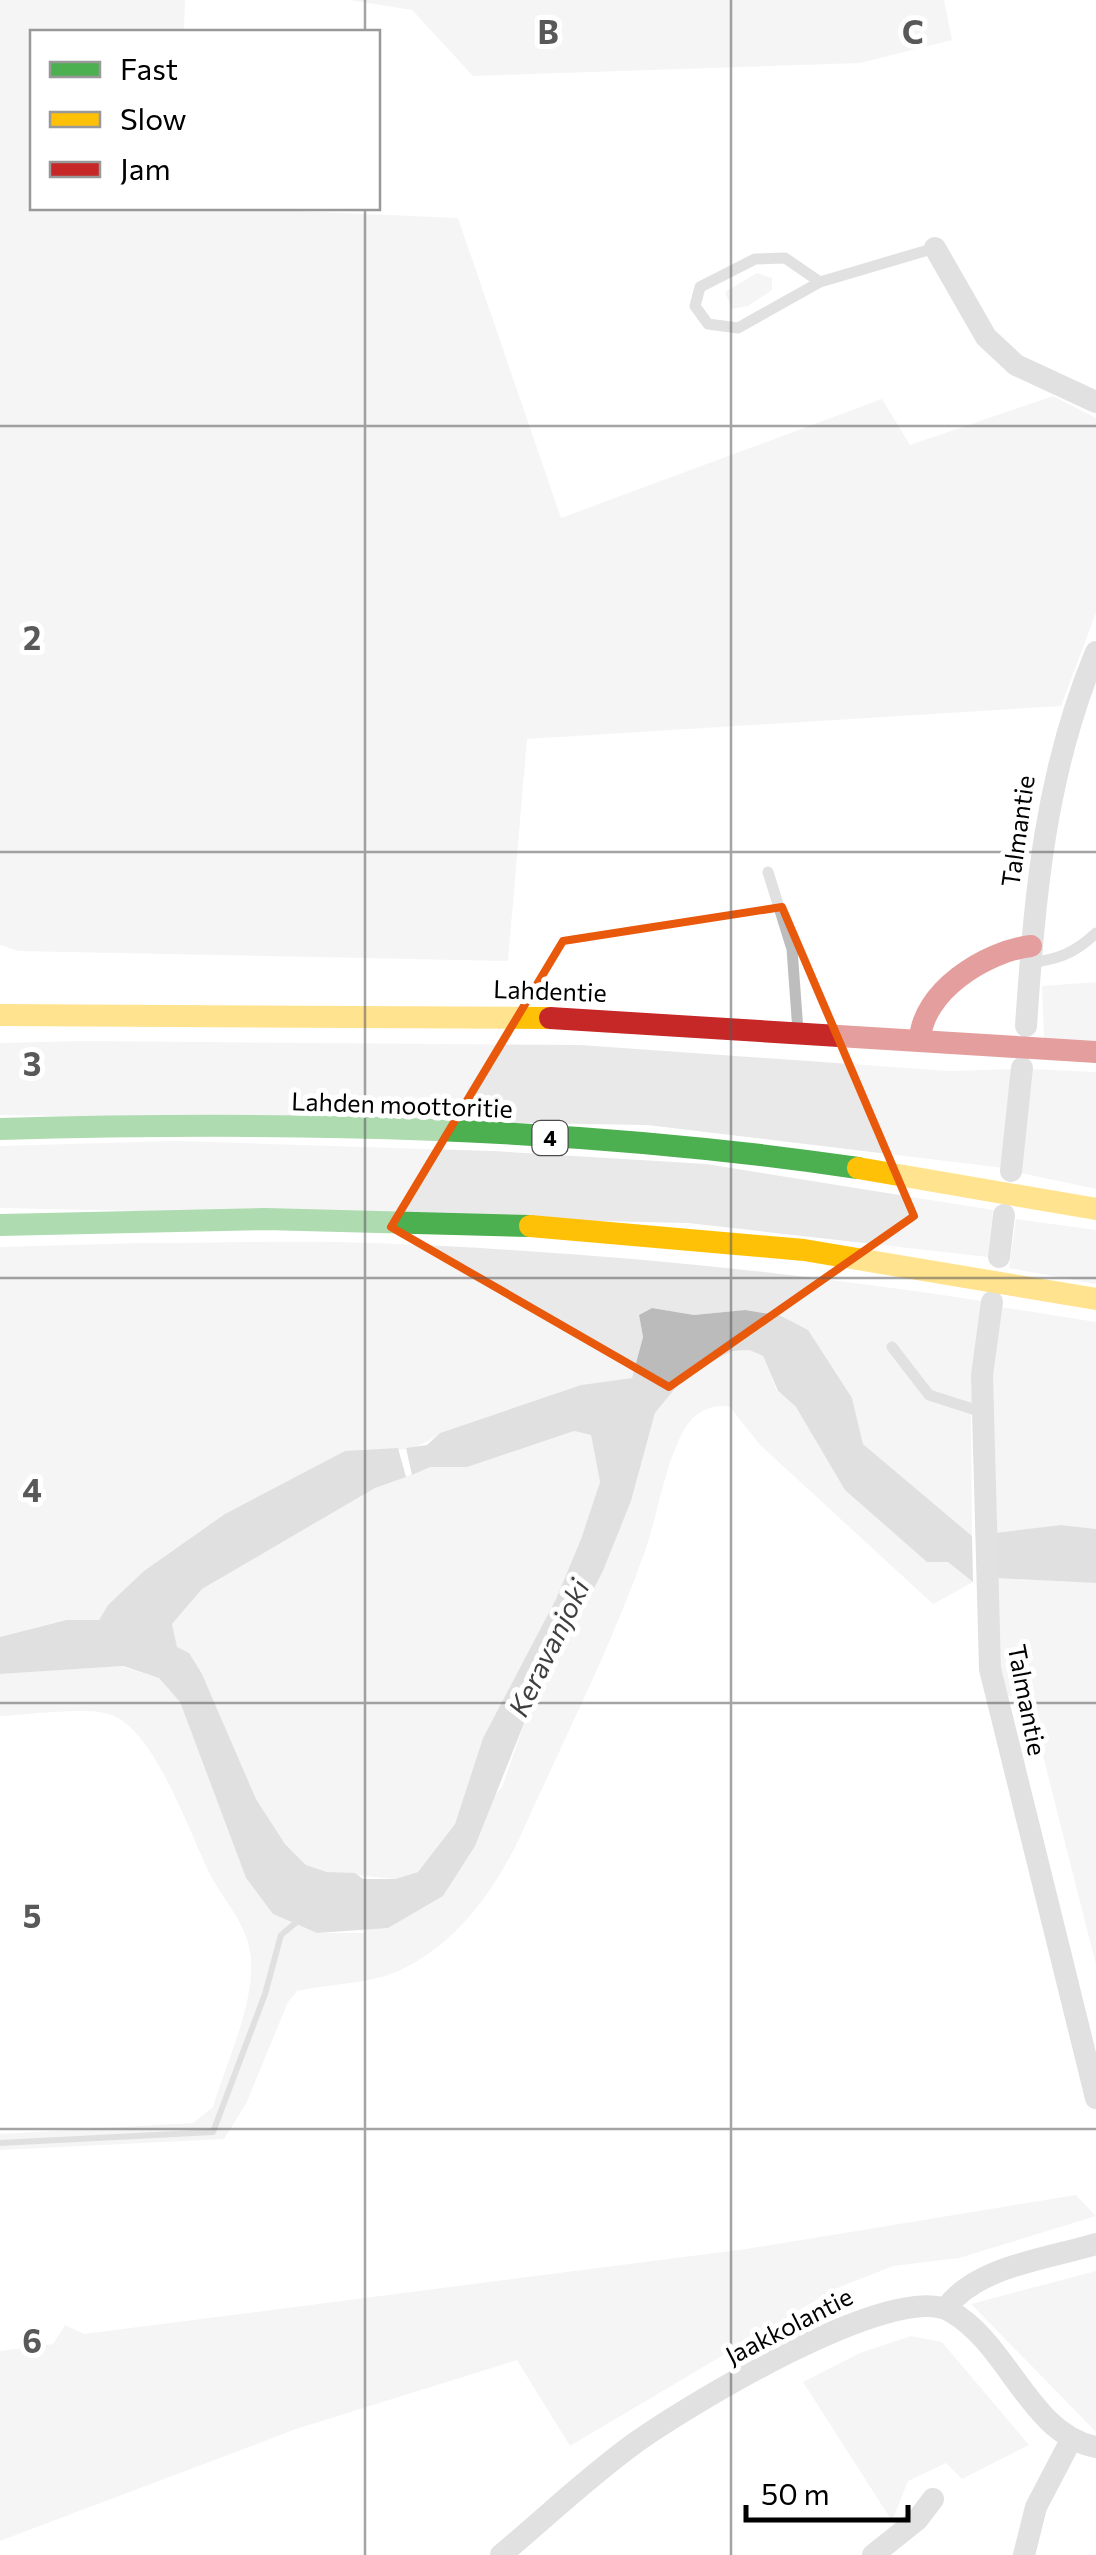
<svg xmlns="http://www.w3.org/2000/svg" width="1096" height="2555" font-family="Commissioner,sans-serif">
  <rect width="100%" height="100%" fill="#fff"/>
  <path fill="#e9e9e9" d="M0,0H185L184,32H32V208H228L458,218L561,518L882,399L910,445L1053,396L1096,418V613L1061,706L527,739L508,961L18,951L0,945Z
    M349,0H944L952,40L860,63L473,76L412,10Z
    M757,273L772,278V290L748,306L732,309L725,292Z
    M1096,982V1042L1044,1039L1042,986Z
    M83,1041L580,1045L950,1071L1014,1069L1004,1168L647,1125L0,1115V1043Z
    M1033,1069L1096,1072V1189L1021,1173Z
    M176,1141L492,1151L706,1164L993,1210L988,1257L688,1223L0,1208V1146Z
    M1016,1219L1096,1230V1284L1009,1268Z
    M140,1243C218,1243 297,1240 376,1243C579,1251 781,1270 982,1301L971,1411L972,1536L863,1444L852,1398L746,1310L694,1315L652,1308L639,1315L643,1337L632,1378L581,1385L440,1433C414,1455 377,1452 345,1451L108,1605L99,1620H65L0,1637V1247Z
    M1001,1307L1096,1322V1529L1061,1525L994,1533L992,1384Z
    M749,1350L763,1356L777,1391L796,1407L820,1445L973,1582L933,1604L760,1445L730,1407C712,1403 695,1412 685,1428C664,1465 659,1511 645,1551C611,1648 562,1743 520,1837C494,1892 454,1947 396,1972C367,1984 328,1984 297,1991L288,2002L246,2104L224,2139L0,2150V2134L193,2123L213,2107C226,2063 254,2006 251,1959C249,1927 227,1905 212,1878C190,1836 158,1736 114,1716C90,1705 28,1715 0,1716V1674L120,1666L159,1678L180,1702L246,1878L273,1914L317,1933H363L502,1787L525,1721L603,1571L631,1501L655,1413L678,1385L711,1362L732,1351Z
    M574,1431L591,1435L600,1482L581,1539L556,1599L483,1738L455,1824L419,1872L395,1879L327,1872L306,1865L285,1844L256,1799L202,1674L176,1647L172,1624L202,1589L375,1488L430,1467Z
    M993,1578L1096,1583V1965L1039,1740L1034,1696H1003Z
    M1076,2195L1096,2216L959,2258L893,2266L835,2289L570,2446L517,2360L296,2429L0,2541V2351L53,2344L65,2325L84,2334L746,2249Z
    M1096,2271V2432L971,2304Z
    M911,2336L942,2342L1029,2445L962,2479L946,2463L908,2481L892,2521L803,2382L860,2353Z"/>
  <path fill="#bbb" d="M652,1308L694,1315L745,1310L781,1316L808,1330L852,1398L863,1444L972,1536L973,1582L948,1562H927L845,1490L796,1407L778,1391L763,1356L749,1350L732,1351L711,1362L678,1385L655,1413L631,1501L603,1571L525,1721L475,1846L443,1896L388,1928L317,1933L273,1914L246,1878L180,1702L159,1678L123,1666L0,1674V1637L66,1620H99L108,1605L144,1571L225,1514L345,1451L398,1448L406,1477L375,1488L202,1589L172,1624L177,1647L189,1653L202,1674L256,1799L285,1844L306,1865L327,1872L355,1873L363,1879H395L418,1872L455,1824L483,1738L556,1599L581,1539L600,1482L591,1435L574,1431L467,1467H430L412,1475L406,1448L427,1445L440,1433L581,1385L632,1378L643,1337L639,1315Z
    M1061,1525L1096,1529V1583L993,1578L994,1533Z"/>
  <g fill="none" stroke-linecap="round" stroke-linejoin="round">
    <path stroke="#bbb" stroke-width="6" d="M0,2143L213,2132L265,1994L281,1935L298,1921"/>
    <path stroke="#bdbdbd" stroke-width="11" d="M820,282L785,258L755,259L700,287L695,306L708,324L738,328L820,282L935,248
      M768,872L792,949L798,1031
      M1030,963C1059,959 1075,953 1096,933
      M892,1347L929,1395L982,1412"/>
    <path stroke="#bdbdbd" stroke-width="22" d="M935,248L986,337L1016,365L1096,402
      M1026,1026C1035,894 1045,774 1096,652
      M1011,1171L1022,1068
      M999,1257L1004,1215
      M992,1302L982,1375L990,1669L1096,2098
      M946,2308C977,2266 1047,2259 1096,2244
      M501,2555C545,2518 588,2477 635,2443C687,2406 893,2280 950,2311C1009,2344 1029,2434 1096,2447
      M873,2555L917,2520L933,2499
      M1024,2555L1036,2507L1070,2442"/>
    <path stroke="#4caf50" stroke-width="22" d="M0,1129C286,1121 574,1126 858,1168
      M0,1225L265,1219L530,1226"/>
    <path stroke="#ffc107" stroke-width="22" d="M0,1015L550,1018
      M858,1168L1096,1209
      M530,1226L804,1250L1096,1299"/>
    <path stroke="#c62828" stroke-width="22" d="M550,1018L1096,1052
      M920,1041C921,992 986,951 1031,946"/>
  </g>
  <path d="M0 0H1096V2555H0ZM782,907L914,1216L669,1387L391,1227L563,941Z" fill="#fff" fill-opacity=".55" fill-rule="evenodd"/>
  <path fill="none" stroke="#e8590c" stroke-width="8" stroke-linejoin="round" d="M782,907L914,1216L669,1387L391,1227L563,941Z"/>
  <path fill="none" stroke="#595959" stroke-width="2.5" stroke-opacity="0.55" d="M365,0V32M731,0V2555M365,208V2555M0,426H1096M0,852H1096M0,1278H1096M0,1703H1096M0,2129H1096"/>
  <g text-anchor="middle" stroke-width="10" stroke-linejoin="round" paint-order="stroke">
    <rect fill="#fff" stroke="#4c4c4c" stroke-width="2.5" x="532.5" y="1121" width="35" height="34" rx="8"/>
    <g font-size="22" font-weight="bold" fill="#000">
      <text x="550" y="1146">4</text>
    </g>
    <g font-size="25" fill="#000" stroke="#fff">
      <text transform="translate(1018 831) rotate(-82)" y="9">Talmantie</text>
      <text transform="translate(550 991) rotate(2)" y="9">Lahdentie</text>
      <text transform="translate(402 1105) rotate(2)" y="9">Lahden moottoritie</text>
      <text transform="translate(1027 1700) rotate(79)" y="9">Talmantie</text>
      <text transform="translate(789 2326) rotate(-27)" y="9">Jaakkolantie</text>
    </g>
    <g font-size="28" font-style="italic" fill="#3f3f3f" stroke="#fff">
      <text transform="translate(549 1648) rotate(-64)" y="10">Keravanjoki</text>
    </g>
  </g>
  <g font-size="32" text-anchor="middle" font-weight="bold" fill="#595959" stroke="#fff" stroke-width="10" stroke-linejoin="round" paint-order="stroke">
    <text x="548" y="44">B</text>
    <text x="913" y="44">C</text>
    <text x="32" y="650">2</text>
    <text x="32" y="1076">3</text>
    <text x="32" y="1502">4</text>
    <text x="32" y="1928">5</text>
    <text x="32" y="2353">6</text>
  </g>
  <rect x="30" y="30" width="350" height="180" fill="#ffffff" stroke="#999999" stroke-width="2.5"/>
  <rect x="50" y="62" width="50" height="15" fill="#4caf50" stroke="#999999" stroke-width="2.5"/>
  <text x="120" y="80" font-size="30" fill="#000000">Fast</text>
  <rect x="50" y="112" width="50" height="15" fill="#ffc107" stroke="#999999" stroke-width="2.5"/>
  <text x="120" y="130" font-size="30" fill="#000000">Slow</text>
  <rect x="50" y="162" width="50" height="15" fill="#c62828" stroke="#999999" stroke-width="2.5"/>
  <text x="120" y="180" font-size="30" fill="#000000">Jam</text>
  <path d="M746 2505v15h162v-15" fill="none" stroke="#000000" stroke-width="5"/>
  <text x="761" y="2505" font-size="30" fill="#000000" stroke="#ffffff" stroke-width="8" paint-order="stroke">50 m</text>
</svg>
